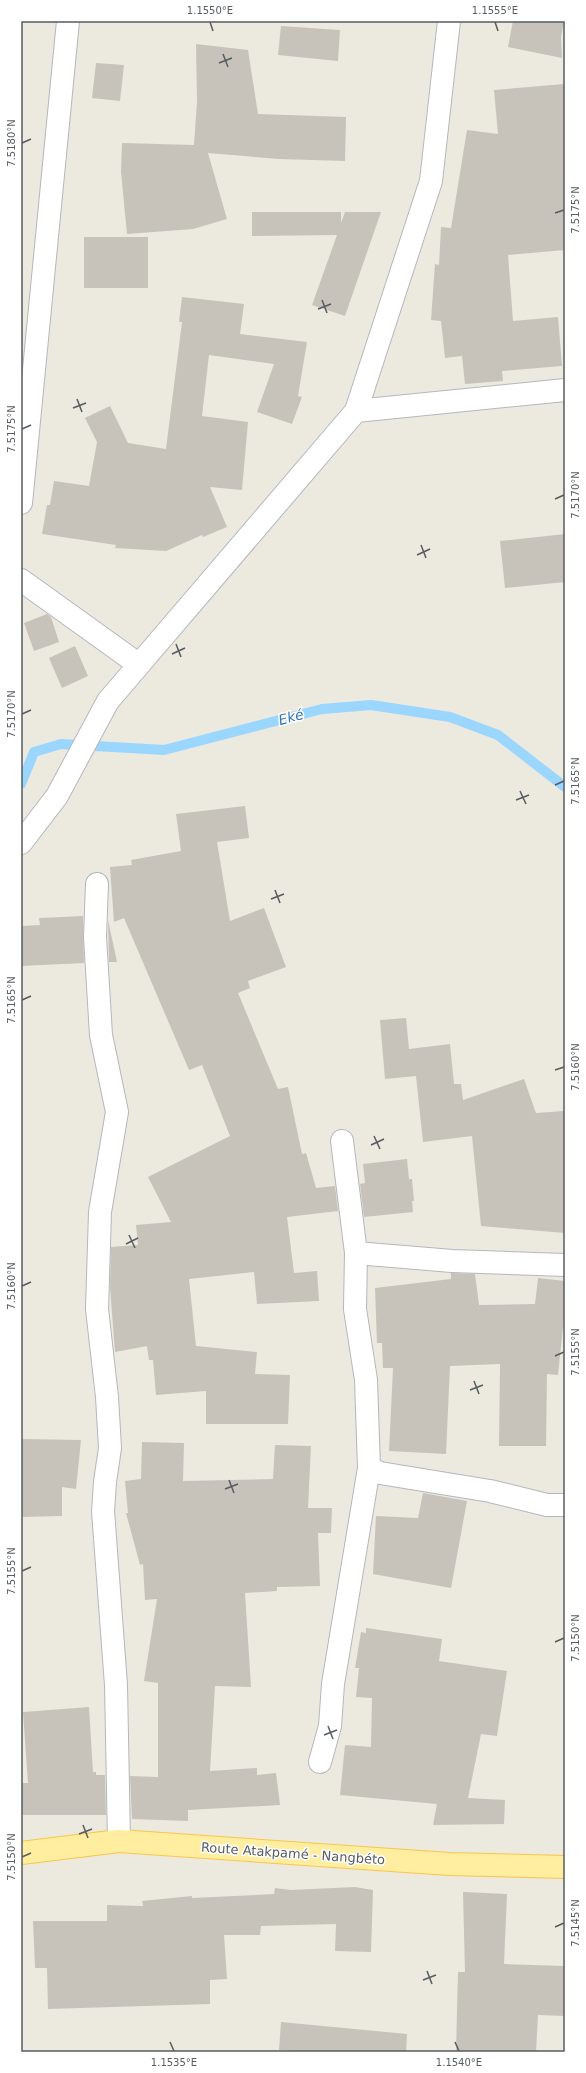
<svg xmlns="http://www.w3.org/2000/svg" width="586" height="2073" font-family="'DejaVu Sans',sans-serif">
  <rect width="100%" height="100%" fill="#ece9de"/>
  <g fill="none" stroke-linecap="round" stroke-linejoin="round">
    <path stroke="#9bd6ff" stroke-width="10" d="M21,784L34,752L61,744L164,750L322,709L371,705L450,717L498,735L565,787"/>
  </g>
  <path fill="#c7c3bb" d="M513,21H564L561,37L562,58L508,47Z
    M281,26L340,30L338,61L278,55Z
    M196,44L248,50L258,114L346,117L345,161L279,159L208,153L227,219L193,229L127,234L121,172L122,143L194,145L197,101Z
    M96,63L124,65L120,101L92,98Z
    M564,84L565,250L508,255L513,321L558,317L562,366L502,371L503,381L465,384L462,356L445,358L441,321L431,320L435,264L439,265L441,227L451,228L467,130L498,134L494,90Z
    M252,212H341V223L345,212H381L345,316L312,305L337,235L252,236Z
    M84,237H148V288H84Z
    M182,297L244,304L240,334L307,342L298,396L302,397L292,424L257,412L274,364L209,355L202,416L248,422L242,490L210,487L227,527L203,537L202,535L166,551L115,548L116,545L42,534L47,505H50L54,481L89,486L97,442L85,418L110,406L128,443L166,449L182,322H179Z
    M565,534V582L505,588L500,541Z
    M47,614L51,617L59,642L34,651L24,623Z
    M75,646L88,676L62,688L49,658Z
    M245,806L249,838L217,842L230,921L264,908L286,967L248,981L250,988L238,993L278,1089L288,1087L302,1154L306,1153L316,1188L335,1186L338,1211L287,1217L294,1273L317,1271L319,1301L257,1304L254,1272L189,1279L196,1346L257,1352L255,1374L290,1375L288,1424H206V1391L156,1395L153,1360H149L147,1346L115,1352L110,1287L111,1247L138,1245L136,1225L171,1222L148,1177L230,1136L202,1065L189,1070L124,918L114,922L110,867L132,865L131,860L181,851L176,814Z
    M83,916L84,963L21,966V926L40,925L39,918Z
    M108,920L117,962H109Z
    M406,1018L409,1049L450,1044L454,1084H461L463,1100L524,1079L536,1113L564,1111L565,1233L481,1226L472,1136L423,1142L416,1076L385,1079L380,1020Z
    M407,1159L409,1179H412L414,1201H412L413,1212L364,1217L360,1184L365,1183L363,1164Z
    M451,1273L475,1274L479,1305L535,1304L538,1278L565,1281V1308L558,1375L547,1374L546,1446H499L500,1364L450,1366L446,1454L389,1451L393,1368H383L382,1343H377L375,1288L451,1279Z
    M21,1439L81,1440L76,1489L62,1487V1516L21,1517Z
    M142,1442L184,1443L183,1481L273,1479L275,1445L311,1446L308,1508H332L331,1533H318L320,1586L277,1587V1591L245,1593L251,1687L215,1686L210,1771L257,1768V1775L276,1773L280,1805L188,1810V1821L132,1819L130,1776L158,1777V1683L144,1681L157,1599L145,1600L143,1564L140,1565L126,1513H128L125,1481L141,1479Z
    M423,1493L467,1501L451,1588L373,1574L376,1516L418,1518Z
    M366,1628L442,1639L439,1661L507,1671L497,1736L481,1734L468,1798L505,1800L504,1824L433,1825L437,1804L340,1795L345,1745L371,1747L372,1698L356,1697L359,1668H355L361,1632L366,1633Z
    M89,1707L93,1772H96V1775H105L106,1815H21V1783H28L23,1712Z
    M355,1887L373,1890L371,1952L335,1951L336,1924L261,1926L260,1935H224L227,1979L210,1980V2004L48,2009L47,1968H35L33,1921H107V1905L143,1906L142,1901L192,1896V1898L274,1894L275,1888L291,1890Z
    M463,1892L507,1894L504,1964L565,1966V2016L538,2015L536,2052H456L458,1972H465Z
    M281,2022L407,2034L406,2052H303L279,2050Z"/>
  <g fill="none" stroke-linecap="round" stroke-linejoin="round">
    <g stroke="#b4b7bd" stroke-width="24">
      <path id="minor" d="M356,411L565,390
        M21,503L68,21
        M21,580L138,664
        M21,843L57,796L108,701L356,411L431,181L449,21
        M97,884L95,937L101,1035L117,1112L100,1212L97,1309L107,1397L110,1448L105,1482L103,1511L116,1685L119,1841
        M356,1253L452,1261L565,1265
        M369,1468L380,1473L490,1491L547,1505H565
        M320,1762L330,1726L333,1684L369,1468L366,1380L355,1309L356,1253L342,1141"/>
    </g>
    <g stroke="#fac54a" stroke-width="24">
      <path id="major" d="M21,1853L119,1841L449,1864L565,1867"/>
    </g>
    <use href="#minor" stroke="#fff" stroke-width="22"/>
    <use href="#major" stroke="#ffeea0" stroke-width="22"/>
  </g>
  <path fill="none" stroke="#575c61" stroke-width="1.5" d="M210,22L213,31M495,22L498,31M223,54L228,67M219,63L232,58M22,143L31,139M555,213L564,210M322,300L327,313M318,309L331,304M77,399L82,412M73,408L86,403M22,429L31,425M555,499L564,495M421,545L426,558M417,555L430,549M176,644L181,657M172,654L185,648M22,714L31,710M555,785L564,781M520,791L526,804M516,800L529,795M275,890L280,903M271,899L284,894M22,1000L31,996M555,1070L564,1067M374,1136L380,1149M371,1145L384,1139M129,1235L135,1248M126,1244L138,1238M22,1286L31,1282M555,1356L564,1352M474,1381L479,1394M470,1390L483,1385M229,1480L234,1493M225,1489L238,1484M22,1571L31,1567M555,1642L564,1638M328,1726L333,1739M324,1735L337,1730M83,1825L88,1838M79,1834L92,1829M22,1857L31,1853M555,1927L564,1923M427,1971L432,1984M423,1980L436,1975M170,2042L174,2051M455,2042L459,2051"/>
  <g text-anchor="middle" stroke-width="3" stroke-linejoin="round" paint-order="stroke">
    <g font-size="13" fill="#575c61" stroke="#fff">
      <text transform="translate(293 1853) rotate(4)" y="5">Route Atakpamé - Nangbéto</text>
    </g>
    <g font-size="14" font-style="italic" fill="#3476b7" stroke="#fff">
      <text transform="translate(291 717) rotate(-15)" y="5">Eké</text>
    </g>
  </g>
  <rect width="586" height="2073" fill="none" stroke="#ffffff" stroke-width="44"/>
  <rect x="22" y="22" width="542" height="2029" fill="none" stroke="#575c61" stroke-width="1.5"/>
  <g font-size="10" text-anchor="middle" fill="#575c61">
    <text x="210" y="14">1.1550°E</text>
    <text x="495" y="14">1.1555°E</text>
    <text transform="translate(11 143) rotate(-90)" y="4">7.5180°N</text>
    <text transform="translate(575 210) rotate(-90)" y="4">7.5175°N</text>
    <text transform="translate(11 429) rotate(-90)" y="4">7.5175°N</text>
    <text transform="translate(575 495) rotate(-90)" y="4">7.5170°N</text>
    <text transform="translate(11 714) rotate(-90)" y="4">7.5170°N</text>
    <text transform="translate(575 781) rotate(-90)" y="4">7.5165°N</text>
    <text transform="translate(11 1000) rotate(-90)" y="4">7.5165°N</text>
    <text transform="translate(575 1067) rotate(-90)" y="4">7.5160°N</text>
    <text transform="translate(11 1286) rotate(-90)" y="4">7.5160°N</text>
    <text transform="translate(575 1352) rotate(-90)" y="4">7.5155°N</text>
    <text transform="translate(11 1571) rotate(-90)" y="4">7.5155°N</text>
    <text transform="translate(575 1638) rotate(-90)" y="4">7.5150°N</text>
    <text transform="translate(11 1857) rotate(-90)" y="4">7.5150°N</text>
    <text transform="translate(575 1923) rotate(-90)" y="4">7.5145°N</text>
    <text x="174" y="2066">1.1535°E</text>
    <text x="459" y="2066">1.1540°E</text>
  </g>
</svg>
